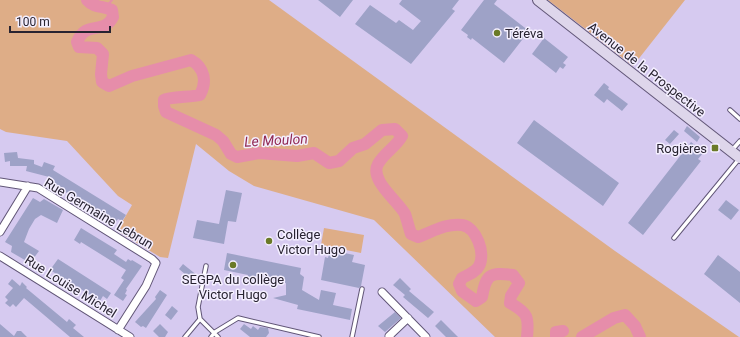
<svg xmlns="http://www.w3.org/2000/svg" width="740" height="337" font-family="Roboto,sans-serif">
  <rect width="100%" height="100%" fill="#d6caf0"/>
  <path fill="#dead87" d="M0,0H269L615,251L739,337H495L374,220L254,186L229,171L196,144L168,258L160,257L117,231L132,205L118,196L67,141L6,132L0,129Z
    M548,0H685L633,66Z
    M324,228L364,235L361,253L321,245Z"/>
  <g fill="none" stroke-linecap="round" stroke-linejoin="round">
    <path stroke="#e68daa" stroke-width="2" d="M106,7L112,0"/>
    <path stroke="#e68daa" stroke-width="12" d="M87,0C94,8 103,6 112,10L113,17C103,36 87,19 77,42L79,47L97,48L103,54L101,74L102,82L109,86L132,76L191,60C205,68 207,82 200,95C191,97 169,97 164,100V106L166,112L216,135L223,141L231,154L237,157L259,153L297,156L314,153L329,163L339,161L353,148L365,144L382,130L395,129L402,136C396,147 384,153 378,164C369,180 398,201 405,214C407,220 409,228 411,234L418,237C432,232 446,223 462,225C476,227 486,253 479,266C476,272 468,275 462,278L459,284L462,291L476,301L482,297C486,274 490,272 513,275L519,283L511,296L510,303C528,313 529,317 527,337
      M556,337V332L563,331
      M582,337L614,318L625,315L635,326L640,337"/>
  </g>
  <path fill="#9ea2c7" d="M318,0H353L340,17Z
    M402,0H459L452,9L455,11L411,64L355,24L370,5L396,23L399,20L413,30L421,21L399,4Z
    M484,0H497L494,4L529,31L504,63L472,38L471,40L467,37L468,35L461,30Z
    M544,38L568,57L563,63L566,65L563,69L560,67L556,73L532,54Z
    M604,83L609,87L608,89L628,104L622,111L607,99L604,103L594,95Z
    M534,120L619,183L603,206L517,143Z
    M687,126L700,137L697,142L684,131Z
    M674,130L679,134L670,144L665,140Z
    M691,142L704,152L698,159L701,161L643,235L628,223Z
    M17,152L18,158L34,160V164L42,167L44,162L55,166L53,170L126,215L122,221L118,219L115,223L51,183L53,178L26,171L27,166H10V161L5,162L4,153Z
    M226,190L242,193L236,222L228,221L224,244L193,238L197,220L219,224Z
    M33,198L40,202L44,199L63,210L57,223L41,215L35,219L29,229L24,242L39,251L30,263L11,252L12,246L5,242Z
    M726,200L739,210L731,220L718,210Z
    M81,228L117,250L114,254L126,262L128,259L131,261L132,260L142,266L126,289L127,290L125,294L127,295L123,301L114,295L124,280L121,278L126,270L81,242L80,244L74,240Z
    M330,250L354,255L352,262L365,265L361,286L359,288L321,280L325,257L328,258Z
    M227,253L301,268L300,274L304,277L302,290L319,300L321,290L336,293L333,305L352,309L350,320L297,309L298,305L273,298L286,295V283L254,276L252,282L247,279L248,275L224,270Z
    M718,255L740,272V303L704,274Z
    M58,259L111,293L107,299L103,296L100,301L50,270Z
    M183,264L198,276L193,281L179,269Z
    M400,278L411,289L409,291L434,312L428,318L403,297L405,295L393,285Z
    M12,279L20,286L22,282L27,287L26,288L67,322L69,319L76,325L73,328L84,337H70L24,298L16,307L13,304L10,307L5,303L8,300L5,297L13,288L8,284Z
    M160,290L167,295L146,328L143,326L141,327L135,322L156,299L155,297Z
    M172,306L178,311L171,320L165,315Z
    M395,312L401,318L385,332L378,326Z
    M441,320L458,337H446L435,326Z
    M0,324L14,336L17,331H21L27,337H0Z
    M160,324L168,332L165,337H159L153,331Z
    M244,324L251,329L253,326L258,330L260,327L268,328L269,333L266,337H250L240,329Z"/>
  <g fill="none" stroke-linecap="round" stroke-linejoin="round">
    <g stroke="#615677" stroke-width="5.5">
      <path id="lane" d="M730,110L740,119
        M732,150L740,141
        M674,238L739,159
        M200,319L198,307L206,266
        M185,337L200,319L218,337
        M211,337L215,332L238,318L319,337
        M352,337L362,289"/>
    </g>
    <g stroke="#615677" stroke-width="9">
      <path id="street" d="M0,182L38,188L152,259L156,263L146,286L118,330
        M0,232L28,186
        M0,256L130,337
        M382,292L426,337
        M390,337L389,336L408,318"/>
    </g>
    <g stroke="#615677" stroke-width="12">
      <path id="secondary" d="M538,0L740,158"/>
    </g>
    <use href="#lane" stroke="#fff" stroke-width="3.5"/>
    <use href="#street" stroke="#fff" stroke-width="7"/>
    <use href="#secondary" stroke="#ded6eb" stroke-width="10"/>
  </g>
  <g fill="#6a7a27" stroke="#f4efff" stroke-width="1.5">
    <circle cx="497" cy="33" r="4"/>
    <rect x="711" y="144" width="8" height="8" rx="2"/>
    <circle cx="269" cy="241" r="4"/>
    <circle cx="233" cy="265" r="4"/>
  </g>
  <g text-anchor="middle" stroke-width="3" stroke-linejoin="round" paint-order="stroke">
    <g font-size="13" fill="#282331" stroke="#f4efff" text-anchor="start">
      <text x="505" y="38">Téréva</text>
      <text x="707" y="153" text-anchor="end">Rogières</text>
      <text x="277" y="239">Collège<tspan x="277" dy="15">Victor Hugo</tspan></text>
      <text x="233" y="284" text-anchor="middle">SEGPA du collège<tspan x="233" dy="15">Victor Hugo</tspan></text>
    </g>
    <g font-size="13" fill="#282331" stroke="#f4efff">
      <text transform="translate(647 69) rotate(38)" y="5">Avenue de la Prospective</text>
      <text transform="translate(99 213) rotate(31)" y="5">Rue Germaine Lebrun</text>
      <text transform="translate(71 286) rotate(32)" y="5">Rue Louise Michel</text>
    </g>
    <g font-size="14" font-style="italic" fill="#912a54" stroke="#f4efff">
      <text transform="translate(276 140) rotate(-3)" y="5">Le Moulon</text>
    </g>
  </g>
  <path d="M10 26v6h100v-6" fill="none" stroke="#282331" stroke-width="2"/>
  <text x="16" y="26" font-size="12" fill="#282331" stroke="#f4efff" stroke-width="3" paint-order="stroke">100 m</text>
</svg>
